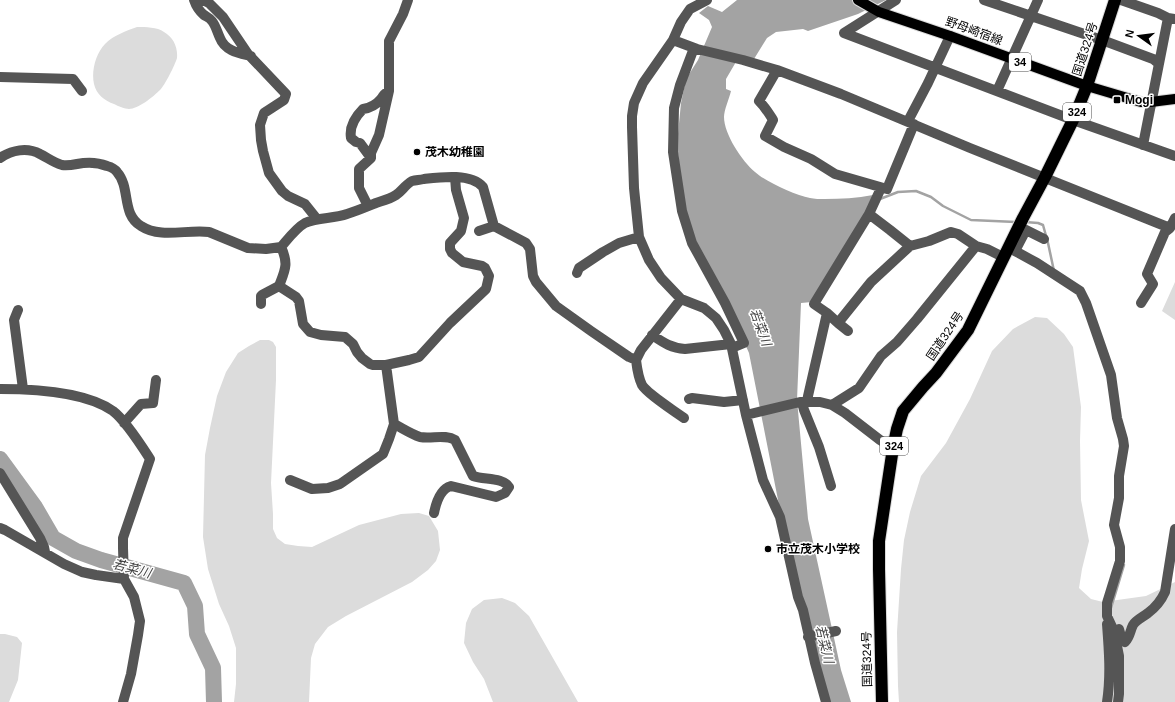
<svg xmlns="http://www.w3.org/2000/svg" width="1175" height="702" font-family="Arial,'Noto Sans JP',sans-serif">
  <rect width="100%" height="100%" fill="#fff"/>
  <path fill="#dcdcdc" d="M137,27C146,27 157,27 164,32C173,37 178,47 177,58C175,65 165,85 160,90C153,97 138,109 129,109C125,109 118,106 114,104C105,101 96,94 94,84C91,71 96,53 105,44C114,35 126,31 137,27Z
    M1175,282V320L1162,311Z
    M1035,317L1047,318L1064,334L1073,347L1081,407L1080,441L1081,500L1089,541L1082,569L1079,588L1091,599L1103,602L1146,596L1175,582V702H899L898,686L897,632L901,569L904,540L910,512L921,476L946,443L970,399L992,351L1013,329Z
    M260,340H269L273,342L276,347V380L271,483L273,514V529L277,538L285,544L298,546L312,547L359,525L401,514L419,513L429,516L438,531L440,550L436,561L428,570L412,582L346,616L328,627L315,644L311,658L309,702H234L236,684V648L229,626L219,604L208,569L203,537L205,455L210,428L217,396L226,372L238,353L249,346Z
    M502,598L515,603L529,616L578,702H493L484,679L473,662L464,643L466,623L472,609L484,600Z
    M0,634H5L17,637L22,643L18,680L9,702H0Z"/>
  <path fill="#a3a3a3" d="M737,0H886L858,14L808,31L803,29L776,32L767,38L754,59L740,55L726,79V89L731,91C729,99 724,110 724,117C724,134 742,161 755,172C766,182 795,195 810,198C814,199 820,199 825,199C841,199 857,198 873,195L869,207L812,302L801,303L797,400L808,519L841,670L851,702H828L779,505L749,353L727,303L693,235L683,202L677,144L681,103L686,79L698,60L712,27L709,20L699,13L708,6L722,12Z"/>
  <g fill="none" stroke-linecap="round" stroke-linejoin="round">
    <path stroke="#a3a3a3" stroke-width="2.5" d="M880,199L898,192L916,191L931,197L943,206L971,220L1016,222
      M1025,222L1038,223L1043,225L1048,243L1054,271
      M1111,608L1124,565"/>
    <path stroke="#a3a3a3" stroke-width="16" d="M0,459L35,507L53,538L76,551L101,560L184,583L195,606L197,634L213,668L214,702"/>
    <g stroke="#dbdbdb" stroke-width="12">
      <path id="major" d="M858,0L879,12L950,36L1087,86L1141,102H1151L1175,99"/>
    </g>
    <g stroke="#dbdbdb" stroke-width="14">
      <path id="highway" d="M882,702L879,569V541L893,448L897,429L903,411L923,387L936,373L968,330L1023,218L1045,177L1073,120L1087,86L1115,0"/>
    </g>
    <path stroke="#555" stroke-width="10" d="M194,0C196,6 199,11 204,15C207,17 210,18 212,21C216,26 217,32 220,38C225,51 239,53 251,56
      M203,0L209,3L223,17L248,54L286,94L284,100L264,113L260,125L261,140L263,151L269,173L282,191L288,196L305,204L317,219
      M707,0L690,9L681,22L673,40L643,83L634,103L632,116V127L634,188L639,237L649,260L661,278L681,299L704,308L716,318L724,330L731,344L746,415L763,480L780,517L798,597L803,610L815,663L826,702
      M896,0L844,33L1073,120L1175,156
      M984,0L1102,40L1153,59L1159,64
      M1121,0L1158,13L1168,18L1175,19
      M673,40L697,49L743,60L777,70L841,94L970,148L1170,228L1175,218
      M694,48L680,85L674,108L673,152L682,211L692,243L725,303L744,343L732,348
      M777,70L759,101C766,108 768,112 773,120L765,136L784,147L811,159L835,174L887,189L914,124
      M0,77L73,79L82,91
      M997,91L1038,0
      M908,121L928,83L950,36
      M1143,145L1168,18
      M0,158C12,150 27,147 40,154C48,158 54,163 62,165C67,166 72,165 77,164C87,162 97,162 107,166C111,167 115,169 117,172C131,188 121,214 141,226C161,239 187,229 209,232L248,248L266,249L281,247C288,239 296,228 305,223C318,217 333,219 347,214C357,211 366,207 376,203C382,201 390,199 396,195C402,191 405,185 412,181C416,180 420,180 424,179C441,177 471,173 483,187L494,226
      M371,158L360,143L356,142L351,138C349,126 355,117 363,109C370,108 376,105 381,99C384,95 384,93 388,92
      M368,206L359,188V169L371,158V153L379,135L389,91V41L403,14L408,0
      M869,214L890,230L910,246
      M1018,227L1026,230L1015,251L1037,263L1080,291L1086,303L1111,375L1117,418L1123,439L1124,446L1119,476V498L1114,525L1120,547V561L1107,603V616L1114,631L1119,656V694L1118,702
      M1026,230L1044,239
      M479,231L494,226L526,243L530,249L533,276L536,282L556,306L591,331L629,357L636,360L641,350L681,299
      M281,247C289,264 285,270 279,286L296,297L299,301L303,324L310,332L321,335L345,337L353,344L357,352L362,358L370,364L373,365H386L409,360L419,357L450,323L486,289L489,276L485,268L482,266L463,262L452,253L450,249V243L461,231L464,218L456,190L455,177
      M577,273L579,268L603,252L619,243L639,237
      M1141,303L1153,284L1147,274L1165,232L1170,228
      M261,304V296L262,295L279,286
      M18,310L14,320L23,389
      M827,313L838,323L871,282L910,246L929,241L951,232L958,234L976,246L987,249L1003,257
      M838,323L848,331
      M652,335C664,343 671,348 685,349L731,344
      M636,360C637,368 638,377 642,385C646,392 675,412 684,418
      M386,365L394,424C402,428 411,434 420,437C432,439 446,434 455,440L473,476C484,480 503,477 509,487L505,493L496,497L451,486C440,489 436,503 434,513
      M0,389C33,389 86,392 113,411C126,421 141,445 150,459L123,538V548L124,579L134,597L140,621L138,635L131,674L123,702
      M689,399L692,398L724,402L743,400
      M802,402L804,410L819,447L831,486
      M807,402L808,396L827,313L814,304L869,214L881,188
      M832,405L859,388L881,356L897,342L917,319L976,246
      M746,415L800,402H820L832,405L845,413L880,440L893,448
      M124,423L141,404L153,403L156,380
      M0,473L40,538L44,547L45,552
      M290,480L312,489L328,488L340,484L383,454L389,439L394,424
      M0,528L5,530L64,564L82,572L96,575L124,579
      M1119,629L1122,640L1125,642C1130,637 1130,631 1133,625C1136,620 1143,617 1148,613C1156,607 1161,601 1165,592L1175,529
      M808,637L836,631
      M1107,702C1111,676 1109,650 1107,624"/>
    <use href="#major" stroke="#000" stroke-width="10"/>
    <use href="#highway" stroke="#000" stroke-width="12"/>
  </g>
  <g fill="#000" stroke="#fff" stroke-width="1.5">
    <rect x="1113" y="96" width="8" height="8" rx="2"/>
    <circle cx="417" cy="152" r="4"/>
    <circle cx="768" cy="549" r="4"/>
  </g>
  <g text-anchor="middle" stroke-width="3" stroke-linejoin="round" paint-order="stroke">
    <g fill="#fff" stroke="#4c4c4c" stroke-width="1">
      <rect x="1009" y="53" width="22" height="18" rx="3"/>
      <rect x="1063" y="103" width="28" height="18" rx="3"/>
      <rect x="880" y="437" width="28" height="18" rx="3"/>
    </g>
    <g font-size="11" font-weight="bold" fill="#000">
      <text x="1020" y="66">34</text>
      <text x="1077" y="116">324</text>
      <text x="894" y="450">324</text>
    </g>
    <g font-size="12" fill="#000" stroke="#fff">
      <text transform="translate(974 31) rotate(20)" y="4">野母崎宿線</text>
      <text transform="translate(1085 49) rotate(-72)" y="4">国道324号</text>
      <text transform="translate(945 336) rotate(-56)" y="4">国道324号</text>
      <text transform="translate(867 659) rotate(-91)" y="4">国道324号</text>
    </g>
    <g font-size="12" font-weight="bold" fill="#000" stroke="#fff" text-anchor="start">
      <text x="1125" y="104">Mogi</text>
      <text x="425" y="156">茂木幼稚園</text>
      <text x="776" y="553">市立茂木小学校</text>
    </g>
    <g font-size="13" font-style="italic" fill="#444" stroke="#fff">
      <text transform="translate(761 327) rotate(70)" y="5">若菜川</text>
      <text transform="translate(132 568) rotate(15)" y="5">若菜川</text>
      <text transform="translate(825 644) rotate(76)" y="5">若菜川</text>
    </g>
  </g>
  <g transform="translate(1139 36) rotate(284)" stroke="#ffffff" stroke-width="3" paint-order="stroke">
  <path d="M0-3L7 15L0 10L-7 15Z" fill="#000000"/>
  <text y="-6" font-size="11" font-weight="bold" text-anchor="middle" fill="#000000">N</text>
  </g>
</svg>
